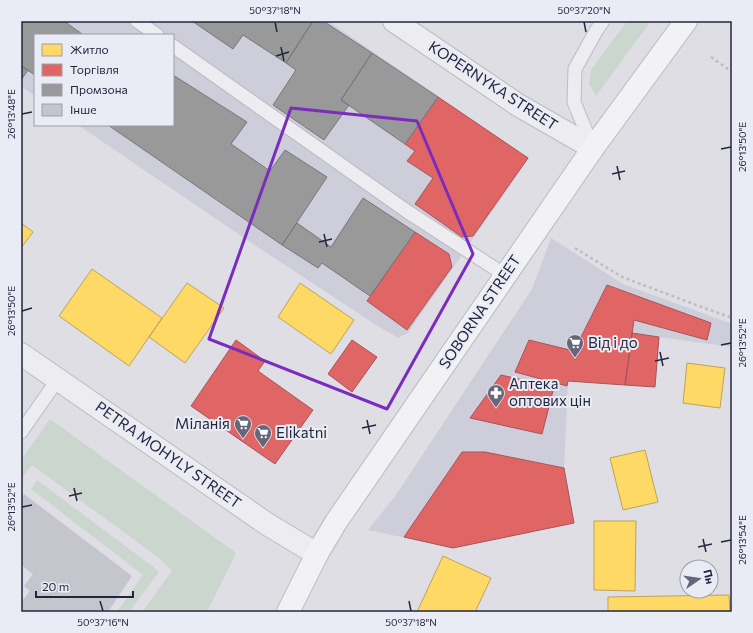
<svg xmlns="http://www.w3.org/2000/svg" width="753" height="633" font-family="Commissioner,sans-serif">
  <rect width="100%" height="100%" fill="#dedee4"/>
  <path fill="#ceceda" d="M21,21H328L529,158L408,333L398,338L373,323L250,242L78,125H173V35H35V96L21,86Z
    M551,238L623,284L732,324V347L659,337L655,387L568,381L564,468L574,523L453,548L368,530L396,495L532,289Z"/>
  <path fill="#cbd7ce" d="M627,21H651L596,96L589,84L591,70Z
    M50,419L236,553L207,612H142L172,571L159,558L32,465L21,479V460Z
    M37,480L151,565L159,572L129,612H117L143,575L31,489Z"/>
  <path fill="#ffd966" stroke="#bda35a" d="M21,223L33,232L21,248Z
    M92,269L162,318L129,366L59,316Z
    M187,283L224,308L185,363L149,337Z
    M300,283L354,320L331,354L278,317Z
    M687,363L725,368L720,408L683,403Z
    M645,450L658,502L623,510L610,458Z
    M594,521H636L635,591L594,590Z
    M443,556L491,578L475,612H417Z
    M729,595L730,612H608V597Z"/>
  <path fill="#e06666" stroke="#a8535a" d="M438,97L528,158L473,236L462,237L415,204L433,178L407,161L415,151L405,144Z
    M415,232L449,254L452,267L407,330L367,301Z
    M607,285L711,323L707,340L634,320L625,385L568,381L567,386L515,372L529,340L574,351Z
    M632,333L659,337L655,387L625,385Z
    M236,340L265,361L258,371L313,410L275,464L191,406Z
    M352,340L377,357L352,392L328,374Z
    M501,375L554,387L542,434L470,418Z
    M462,452H485L564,468L574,523L453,548L404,537Z"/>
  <path fill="#999" stroke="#76767e" d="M21,21H64L82,34L81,35H35V75L21,66Z
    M192,21H313L286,63L243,35L233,49Z
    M313,21H323L372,53L341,100L349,105L324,140L273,105L296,70L286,63Z
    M372,53L438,97L405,144L341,100Z
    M21,66L28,70L21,80Z
    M173,75L247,122L231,144L270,171L285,150L327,177L282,245L108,125H173Z
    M363,198L415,232L370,296L322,263L318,268L282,245L297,223L331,247Z"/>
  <path fill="#c5c6cd" d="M24,494L132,576L108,612H21V602L30,591L24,586L33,574L21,565V498Z"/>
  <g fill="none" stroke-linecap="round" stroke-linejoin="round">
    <g stroke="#bbbbc2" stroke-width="15">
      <path id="service" d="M137,21L157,35
        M173,46L408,212L505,275
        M593,148L574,102L575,69L596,31L603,21
        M21,432L58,379"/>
    </g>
    <g stroke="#bbbbc2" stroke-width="24">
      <path id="minor" d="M394,21L518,105L593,148
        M21,354L267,524L317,554"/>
    </g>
    <g stroke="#babbc2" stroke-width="24">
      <path id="primary" d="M288,612L317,554L336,522L593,148L686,21"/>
    </g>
    <path stroke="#bdbdc4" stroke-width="2.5" stroke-dasharray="3 3" stroke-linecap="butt" d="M711,57L732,72
      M575,248L622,277L707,309L730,317"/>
    <use href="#service" stroke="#ededf1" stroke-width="13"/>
    <use href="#minor" stroke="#ededf1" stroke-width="22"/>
    <use href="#primary" stroke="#f2f2f5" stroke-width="22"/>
  </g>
  <path fill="none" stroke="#7b2cbf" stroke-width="3" stroke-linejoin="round" d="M291,108L417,121L473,254L387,409L209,339Z"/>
  <path fill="none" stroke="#24263f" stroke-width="1.5" d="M275,22L277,32M584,22L586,32M281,47L284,61M276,56L289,52M22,114L32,112M721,149L731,147M617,166L620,180M612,174L625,171M324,234L327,247M319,242L332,239M22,311L32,308M721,345L731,343M660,352L663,366M655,361L669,358M367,420L370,434M362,428L376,425M74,488L77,501M69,496L82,493M22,507L32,505M703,539L706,552M721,542L731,540M698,547L712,544M100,601L103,611M409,601L411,611"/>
  <defs>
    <g id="supermarket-pin" transform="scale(0.9)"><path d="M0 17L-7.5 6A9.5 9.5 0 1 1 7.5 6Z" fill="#656679" stroke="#eaecf5"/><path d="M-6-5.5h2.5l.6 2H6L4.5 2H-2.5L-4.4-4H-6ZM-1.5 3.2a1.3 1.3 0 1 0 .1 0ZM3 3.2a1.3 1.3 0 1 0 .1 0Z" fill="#fff"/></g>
    <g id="pharmacy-pin" transform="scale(0.9)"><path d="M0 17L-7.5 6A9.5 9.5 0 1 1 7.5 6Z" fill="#656679" stroke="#eaecf5"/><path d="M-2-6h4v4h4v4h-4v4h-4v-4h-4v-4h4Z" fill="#fff"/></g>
  </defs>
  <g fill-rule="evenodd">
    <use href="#supermarket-pin" x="575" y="343"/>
    <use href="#pharmacy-pin" x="496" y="393"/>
    <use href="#supermarket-pin" x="243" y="424"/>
    <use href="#supermarket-pin" x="263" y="433"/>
  </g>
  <g text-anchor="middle" stroke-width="4" stroke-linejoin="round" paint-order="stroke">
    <g font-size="15" fill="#24263f" stroke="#eaecf5">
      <text transform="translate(493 86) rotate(33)" y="5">KOPERNYKA STREET</text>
      <text transform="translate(480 312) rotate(-56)" y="5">SOBORNA STREET</text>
      <text transform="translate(168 455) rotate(35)" y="5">PETRA MOHYLY STREET</text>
    </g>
    <g font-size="15" fill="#24263f" stroke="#eaecf5" text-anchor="start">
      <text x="588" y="348">Від і до</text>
      <text x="509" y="389">Аптека<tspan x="509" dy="17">оптових цін</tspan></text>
      <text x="230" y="429" text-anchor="end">Міланія</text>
      <text x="276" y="438">Elikatni</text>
    </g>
  </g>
  <rect width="753" height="633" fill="none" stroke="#eaecf5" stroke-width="44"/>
  <rect x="34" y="34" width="140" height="92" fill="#eaecf5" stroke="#9b9dac"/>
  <rect x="42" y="44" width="20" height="12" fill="#ffd966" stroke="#9b9dac"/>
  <text x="70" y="54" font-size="12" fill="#24263f">Житло</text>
  <rect x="42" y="64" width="20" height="12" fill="#e06666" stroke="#9b9dac"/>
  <text x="70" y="74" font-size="12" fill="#24263f">Торгівля</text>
  <rect x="42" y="84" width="20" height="12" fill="#999999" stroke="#9b9dac"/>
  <text x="70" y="94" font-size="12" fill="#24263f">Промзона</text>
  <rect x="42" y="104" width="20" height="12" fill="#c5c6cd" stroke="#9b9dac"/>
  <text x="70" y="114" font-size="12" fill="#24263f">Інше</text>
  <g transform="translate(699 579) rotate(77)"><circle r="19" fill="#eaecf5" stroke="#9b9dac"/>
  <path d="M0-3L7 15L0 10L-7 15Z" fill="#656679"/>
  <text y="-6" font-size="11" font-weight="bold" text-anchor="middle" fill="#24263f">Пн</text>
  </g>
  <path d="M36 591v6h97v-6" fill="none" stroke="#24263f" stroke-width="2"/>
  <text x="42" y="591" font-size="12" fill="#24263f" stroke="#eaecf5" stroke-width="3" paint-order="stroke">20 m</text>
  <rect x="22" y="22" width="709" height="589" fill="none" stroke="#24263f" stroke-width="1.5"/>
  <g font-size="10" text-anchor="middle" fill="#24263f">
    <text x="275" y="14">50°37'18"N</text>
    <text x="584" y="14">50°37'20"N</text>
    <text transform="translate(11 114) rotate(-90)" y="4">26°13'48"E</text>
    <text transform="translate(742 147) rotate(-90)" y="4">26°13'50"E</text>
    <text transform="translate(11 311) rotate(-90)" y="4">26°13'50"E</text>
    <text transform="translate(742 343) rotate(-90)" y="4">26°13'52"E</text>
    <text transform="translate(11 507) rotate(-90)" y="4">26°13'52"E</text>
    <text transform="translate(742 540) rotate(-90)" y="4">26°13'54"E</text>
    <text x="103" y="626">50°37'16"N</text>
    <text x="411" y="626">50°37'18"N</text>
  </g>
</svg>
